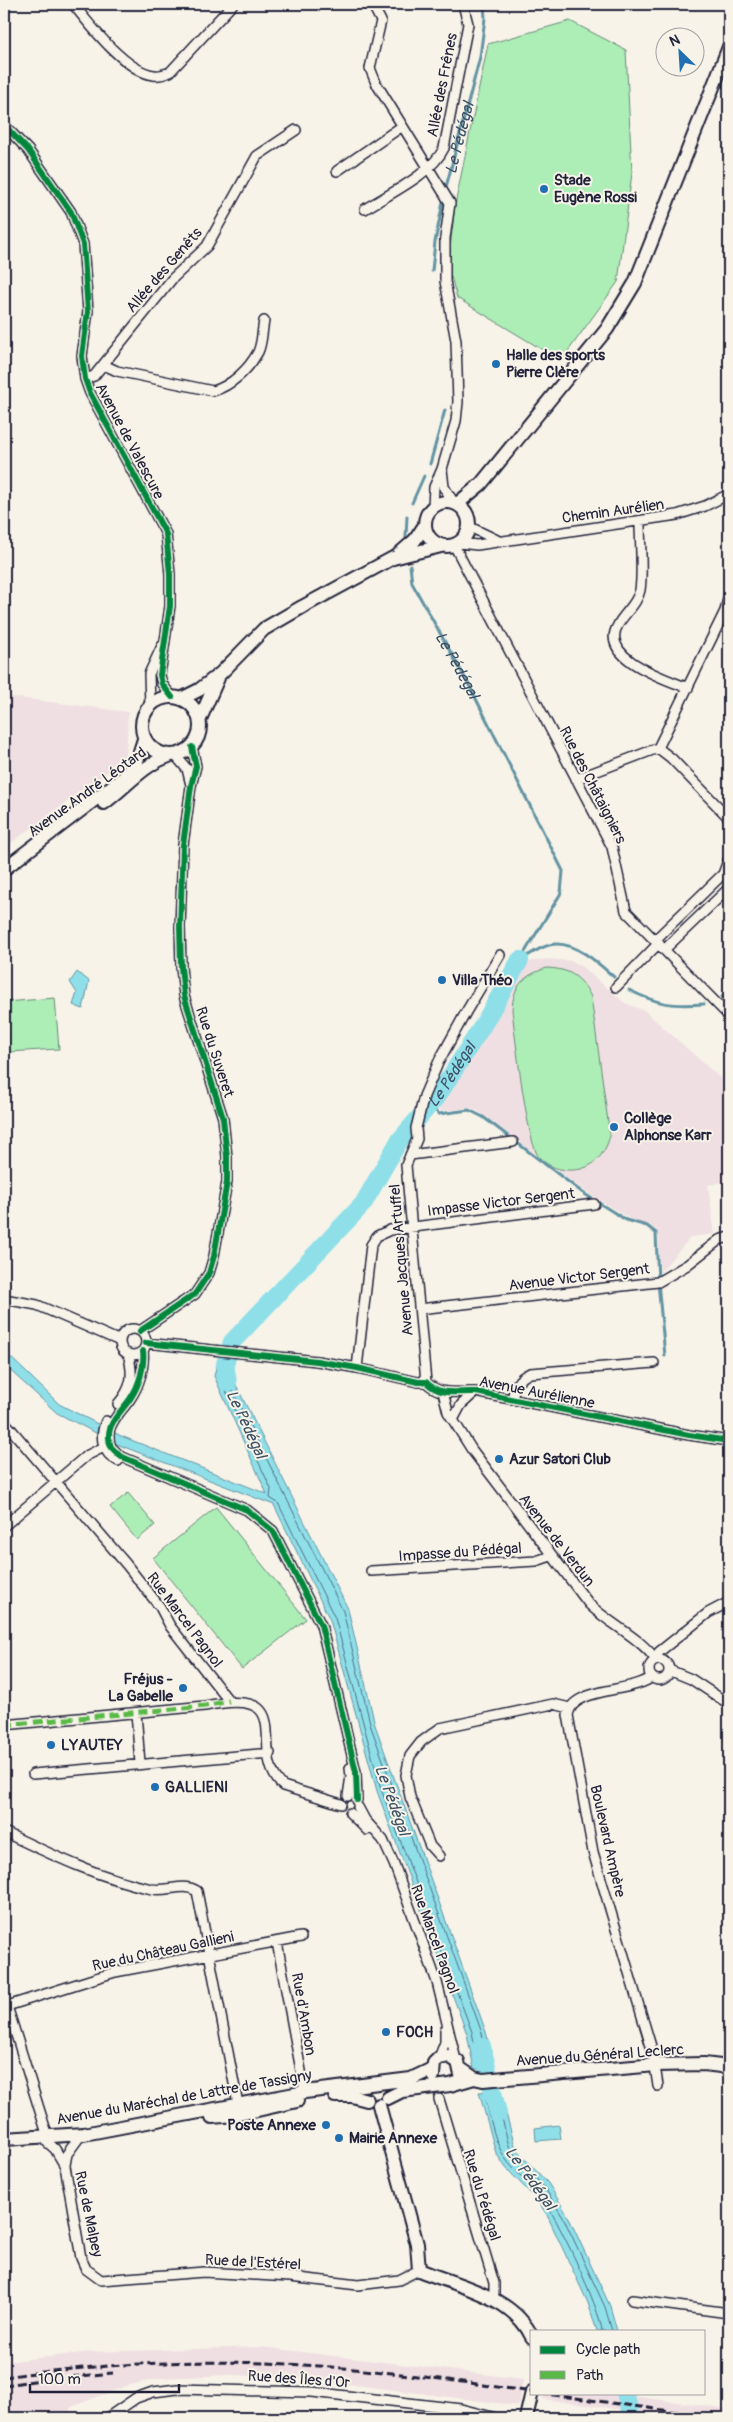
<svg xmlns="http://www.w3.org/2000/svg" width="733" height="2422" font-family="Pangolin,sans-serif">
  <rect width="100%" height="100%" fill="#f7f3e8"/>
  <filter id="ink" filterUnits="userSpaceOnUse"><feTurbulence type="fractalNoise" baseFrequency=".02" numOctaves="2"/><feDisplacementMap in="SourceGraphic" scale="10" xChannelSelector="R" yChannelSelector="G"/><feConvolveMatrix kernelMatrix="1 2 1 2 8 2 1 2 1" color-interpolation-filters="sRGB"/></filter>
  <g filter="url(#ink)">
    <path fill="#efdfe2" d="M4,696L128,712L126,759L4,848Z
      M546,959L572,961L581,966L625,1003L645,1011L729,1086V1181L708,1185L715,1234L691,1237L660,1272L658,1234L653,1228L630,1219L586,1192L476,1110L470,1108L441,1111L439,1108L528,962Z
      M261,2347L523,2379L519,2406L300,2378L230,2375L161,2378L126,2386L71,2407L68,2418H4V2362L91,2352Z
      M544,2393L618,2394L623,2410L543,2399Z
      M632,2396L729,2409V2418H682L636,2412Z"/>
    <path fill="#adedb6" stroke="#688878" d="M570,21L626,50L632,173L618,282L561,361L457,298L448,266L455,205L488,44Z
      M547,968C569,969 581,976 591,997L610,1136C606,1151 597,1165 581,1169C567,1172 549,1169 539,1157C527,1144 515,1035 512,1010C513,985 524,975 547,968Z
      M55,998L59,1049L9,1052L5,1002Z
      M128,1493L155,1525L137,1540L110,1507Z
      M216,1507L306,1619L242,1669L153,1558Z"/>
    <path fill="#8fdfe9" stroke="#6393a3" d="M77,972L89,981L83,1009L73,1005L77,993L70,982Z
      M4,1351L59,1404L121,1436L267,1494L214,1376L218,1359L231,1361V1375L348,1609L375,1725L486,2032L495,2068L474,2069L467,2034L377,1791L330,1620L274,1505L119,1445L57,1413L4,1365Z
      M500,2091L514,2143L521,2155L548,2183L568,2216L610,2306L617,2331H597L588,2303L547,2215L537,2200L506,2168L496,2153L479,2092Z
      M559,2125L561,2139L536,2141L535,2128Z"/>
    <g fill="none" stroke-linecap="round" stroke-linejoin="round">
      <path stroke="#4e6e81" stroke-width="1" d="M223,1366L226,1368V1378L343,1611L371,1727L482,2033L488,2061L486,2064L478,2062L472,2032L381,1789L335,1618L278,1503L270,1498L271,1489L221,1380L220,1375Z
        M602,2331C601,2310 555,2213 541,2196C528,2180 510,2170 501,2151C493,2135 490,2117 486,2100L487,2097L497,2098L509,2146L517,2158L544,2187L564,2219L605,2307L612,2331"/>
      <g stroke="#6393a3" stroke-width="3">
        <path id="s1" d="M445,191L480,57L485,18L484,4"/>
        <path d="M432,271L435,242L444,197"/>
        <path d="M430,464L445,410"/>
        <path d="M412,503L424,476"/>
        <path d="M406,537L407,516"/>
        <path id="s2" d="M410,565L412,583L469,685L563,871L561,893L520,960"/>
        <path d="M521,960C531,954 544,944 557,944C578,944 599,964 614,977"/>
        <path d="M629,990C659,1005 672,1006 704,1004"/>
        <path d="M722,997L729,992"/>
        <path d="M430,1106L439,1114L469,1110L483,1117L583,1193L626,1220L647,1226L656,1233L658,1282L665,1356"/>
      </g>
      <g stroke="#8fdfe9" stroke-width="18">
        <path id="s3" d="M228,1383L225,1364L232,1342L363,1204L399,1141L439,1094L483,1025L520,960"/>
        <path d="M482,2046L498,2113"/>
        <path d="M625,2393L632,2418"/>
      </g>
      <g stroke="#22223b" stroke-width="12">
        <path id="street" d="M73,4C90,25 126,72 154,75C159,76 165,74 170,72L233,4
          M372,4L381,21L370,68L376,83L450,203L445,238V281L456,341L458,402L456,421L442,469
          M4,6L7,4
          M4,125L28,150L71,212L83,244L88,311L82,356L85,379L90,393L166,534L170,574V606L160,675L162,684L172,697
          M337,171L401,127
          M365,209C389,194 432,174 444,148L468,24L463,4
          M104,365L117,371L213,391C231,386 249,369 258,352C262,344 262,331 264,321
          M85,379L94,376L172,279L207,246L257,156L296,130
          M433,507L434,487L442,469L444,487L454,503
          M640,522C640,542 643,571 640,590C637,605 624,613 618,625C598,658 666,679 688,688
          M470,527L497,540
          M459,543L477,545L677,515L705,506L729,494
          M454,545L612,847L626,911L729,1016
          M729,595L725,611L658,748L671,758L729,818
          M150,705L149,674L162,646
          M175,755L187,769L191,785
          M576,779L658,748
          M656,939L723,874L729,858
          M665,949L729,888
          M616,987L659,943
          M410,1155L513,1142
          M4,1299L37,1305L120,1341
          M419,1309L658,1282L687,1265L719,1240L729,1237
          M120 1342a13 13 0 1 1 26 0a13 13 0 1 1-26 0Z
          M140,1331L195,1294L209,1273L214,1256L227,1182V1157L223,1118L184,996L181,967L180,927L183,845L191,786L196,766L192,747
          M146,1343L317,1361L357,1368L418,1382H426C441,1397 456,1391 475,1392C482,1393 489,1395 495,1396L689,1435L729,1441
          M143,1351C145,1366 139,1386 130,1399C119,1415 103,1426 111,1447L120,1456L247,1510L273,1531L321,1625L356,1772L357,1800
          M357,1368L371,1245L377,1236L390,1230L594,1204
          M426,1382L406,1165L417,1139L416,1128L424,1096L439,1061L466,1012L500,955
          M443,1392L448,1412L472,1450L589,1604C609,1624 640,1637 656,1660
          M512,1399C515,1386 517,1379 530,1373L654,1363
          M118,1404C132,1388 134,1375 128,1354
          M453,1420L461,1405L475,1392
          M4,1421L126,1564L160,1607L170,1626L229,1701
          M106,1421C99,1437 102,1453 118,1461
          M4,1526L86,1456L104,1447
          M371,1571L536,1561L551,1556
          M656,1660L659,1652L708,1613L729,1602
          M649 1670a10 10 0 1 1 20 0a10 10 0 1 1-20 0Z
          M669,1670L691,1679L729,1704
          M652,1677C632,1693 572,1687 568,1715L593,1852L653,2053L658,2086
          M136,1713L140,1763
          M4,1725L205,1706C303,1686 245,1751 283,1786L341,1804
          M33,1774L270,1753
          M348,1796L351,1776L350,1768
          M358,1807L365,1820L383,1840L394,1864L437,1982L456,2060
          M350,1813L367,1830
          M4,1832C52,1855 99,1878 152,1889C168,1892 183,1882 197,1891L238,2104
          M439,1856L430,1846L410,1797L406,1775L410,1756L421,1742L440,1728L553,1704L570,1708
          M277,1942L305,2092
          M7,2006L48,2137
          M4,2007L115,1972L301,1937
          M439,2058L445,2042V2030
          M439,2099L494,2283V2293L491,2299
          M47,2142L55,2149L65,2166L81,2258L86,2269L101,2280L204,2272L290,2277L358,2285L399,2280L419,2270
          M65,2165L67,2154L78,2139
          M632,2300L729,2313
          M107,2418L136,2398L153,2392L177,2389L312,2392L461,2409L496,2418"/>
      </g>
      <g stroke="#22223b" stroke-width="16">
        <path id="secondary" d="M425 524a22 22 0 1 1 44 0a22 22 0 1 1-44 0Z
          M457,504L481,484L607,329L635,283L729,47
          M399,554L415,540L425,525
          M142 726a29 29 0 1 1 58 0a29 29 0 1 1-58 0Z
          M181,699L199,690L221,673L264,629L302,607L393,558L441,546
          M200,719L218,678
          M104,803C125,788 144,764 169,756
          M4,869L123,778L137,761L144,739
          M461,2069L474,2078L483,2080L656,2065L704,2064L729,2067
          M433,2076L434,2063L439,2058L449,2056L458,2062L461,2075
          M335,2096H352L367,2100
          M388,2098L402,2091L450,2085L474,2078
          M379,2105L417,2244L419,2270C458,2286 513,2296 532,2337
          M212,2117L235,2115L297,2101
          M4,2139L84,2134L305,2092L411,2079L432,2069
          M526,2418L532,2392"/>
      </g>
      <use href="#street" stroke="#f7f3e8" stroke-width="9"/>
      <use href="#secondary" stroke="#f7f3e8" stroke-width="12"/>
      <path stroke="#22223b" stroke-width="3" stroke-dasharray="8 4" stroke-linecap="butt" d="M4,2377C90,2365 177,2360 264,2363C354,2366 443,2379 532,2392
        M71,2377L113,2373
        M4,2385L41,2380
        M540,2393L720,2418"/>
      <path stroke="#58b947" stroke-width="5" stroke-dasharray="10 5" stroke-linecap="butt" d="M4,1725L205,1706L229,1701"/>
      <g stroke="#f7f3e8" stroke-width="9">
        <path id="cycleway" d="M4,125L28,150L71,212L83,244L88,311L82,356L85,379L90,393L166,534L170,574V606L160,675L162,684L172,697
          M140,1331L195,1294L209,1273L214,1256L227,1182V1157L223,1118L184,996L181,967L180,927L183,845L191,786L196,766L192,747
          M146,1343L317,1361L357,1368L418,1382H426C441,1397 456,1391 475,1392C482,1393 489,1395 495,1396L689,1435L729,1441
          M143,1351C145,1366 139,1386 130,1399C119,1415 103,1426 111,1447L120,1456L247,1510L273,1531L321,1625L356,1772L357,1800"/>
      </g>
      <use href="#cycleway" stroke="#00873e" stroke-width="6"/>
    </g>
  </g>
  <g fill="#1f6fb2" stroke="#f7f3e8" stroke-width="2">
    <circle cx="544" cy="189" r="5"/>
    <circle cx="496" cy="364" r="5"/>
    <circle cx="442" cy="980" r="5"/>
    <circle cx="614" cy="1127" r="5"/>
    <circle cx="499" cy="1459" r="5"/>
    <circle cx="183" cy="1688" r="5"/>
    <circle cx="51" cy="1745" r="5"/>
    <circle cx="155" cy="1787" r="5"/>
    <circle cx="386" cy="2032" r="5"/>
    <circle cx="326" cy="2125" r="5"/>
    <circle cx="339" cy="2138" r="5"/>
  </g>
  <g text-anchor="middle" stroke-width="4" stroke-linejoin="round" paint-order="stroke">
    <g font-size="15" fill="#22223b" stroke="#f7f3e8">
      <text transform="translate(442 85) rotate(-79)" y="5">Allée des Frênes</text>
      <text transform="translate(164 270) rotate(-49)" y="5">Allée des Genêts</text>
      <text transform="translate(130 441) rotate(62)" y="5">Avenue de Valescure</text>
      <text transform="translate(613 511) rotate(-8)" y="5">Chemin Aurélien</text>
      <text transform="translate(593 785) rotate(63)" y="5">Rue des Châtaigniers</text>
      <text transform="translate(87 792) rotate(-36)" y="5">Avenue André Léotard</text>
      <text transform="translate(215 1052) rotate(72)" y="5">Rue du Suveret</text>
      <text transform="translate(501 1202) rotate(-7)" y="5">Impasse Victor Sergent</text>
      <text transform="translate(401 1260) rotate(-95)" y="5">Avenue Jacques Artuffel</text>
      <text transform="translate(579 1277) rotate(-7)" y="5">Avenue Victor Sergent</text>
      <text transform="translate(537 1392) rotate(11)" y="5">Avenue Aurélienne</text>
      <text transform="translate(557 1540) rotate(52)" y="5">Avenue de Verdun</text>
      <text transform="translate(460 1552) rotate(-4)" y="5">Impasse du Pédégal</text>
      <text transform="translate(185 1620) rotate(53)" y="5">Rue Marcel Pagnol</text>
      <text transform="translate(608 1841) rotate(77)" y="5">Boulevard Ampère</text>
      <text transform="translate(435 1939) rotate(70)" y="5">Rue Marcel Pagnol</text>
      <text transform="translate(163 1951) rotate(-12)" y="5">Rue du Château Gallieni</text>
      <text transform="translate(304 2014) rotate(80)" y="5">Rue d'Ambon</text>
      <text transform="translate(600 2055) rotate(-4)" y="5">Avenue du Général Leclerc</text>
      <text transform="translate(184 2097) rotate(-10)" y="5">Avenue du Maréchal de Lattre de Tassigny</text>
      <text transform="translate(482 2195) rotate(73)" y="5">Rue du Pédégal</text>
      <text transform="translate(89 2214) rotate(78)" y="5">Rue de Malpey</text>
      <text transform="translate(253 2262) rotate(3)" y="5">Rue de l'Estérel</text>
      <text transform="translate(299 2379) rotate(4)" y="5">Rue des Îles d'Or</text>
    </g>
    <g font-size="15" font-weight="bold" fill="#22223b" stroke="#f7f3e8" text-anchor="start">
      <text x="554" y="185">Stade<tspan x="554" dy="17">Eugène Rossi</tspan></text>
      <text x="506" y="360">Halle des sports<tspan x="506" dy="17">Pierre Clère</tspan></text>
      <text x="452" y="985">Villa Théo</text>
      <text x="624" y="1123">Collège<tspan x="624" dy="17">Alphonse Karr</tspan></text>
      <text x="509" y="1464">Azur Satori Club</text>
      <text x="173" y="1684" text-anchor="end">Fréjus -<tspan x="173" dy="17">La Gabelle</tspan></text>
      <text x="61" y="1750">LYAUTEY</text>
      <text x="165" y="1792">GALLIENI</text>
      <text x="396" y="2037">FOCH</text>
      <text x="316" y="2130" text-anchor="end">Poste Annexe</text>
      <text x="349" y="2143">Mairie Annexe</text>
    </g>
    <g font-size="16" font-style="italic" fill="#3d5166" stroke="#f7f3e8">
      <text dy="6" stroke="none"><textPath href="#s1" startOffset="55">Le Pédégal</textPath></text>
      <text dy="6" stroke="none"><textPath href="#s2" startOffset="112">Le Pédégal</textPath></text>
      <text dy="6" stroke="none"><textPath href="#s3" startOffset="390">Le Pédégal</textPath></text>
      <text transform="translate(247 1424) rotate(65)" y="6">Le Pédégal</text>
      <text transform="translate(393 1800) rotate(70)" y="6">Le Pédégal</text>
      <text transform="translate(531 2178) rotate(54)" y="6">Le Pédégal</text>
    </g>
  </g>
  <rect width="733" height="2422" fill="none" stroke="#f7f3e8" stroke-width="20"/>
  <rect x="10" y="10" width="713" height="2402" fill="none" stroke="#22223b" stroke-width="2" filter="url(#ink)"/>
  <rect x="530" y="2330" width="175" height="65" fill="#f7f3e8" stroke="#a29fa3"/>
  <rect x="540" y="2346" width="25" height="8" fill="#00873e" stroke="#a29fa3"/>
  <text x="576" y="2354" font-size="15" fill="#22223b">Cycle path</text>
  <rect x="540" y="2371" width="25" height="8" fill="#58b947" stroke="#a29fa3"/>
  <text x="576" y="2380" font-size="15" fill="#22223b">Path</text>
  <g transform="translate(680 52) rotate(335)"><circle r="24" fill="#f7f3e8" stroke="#a29fa3"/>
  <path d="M0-4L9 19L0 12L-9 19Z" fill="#1f6fb2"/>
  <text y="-8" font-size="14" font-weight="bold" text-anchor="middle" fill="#22223b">N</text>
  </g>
  <path d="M30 2384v8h149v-8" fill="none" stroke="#22223b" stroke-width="2.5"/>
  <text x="38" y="2384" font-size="15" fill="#22223b" stroke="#f7f3e8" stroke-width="4" paint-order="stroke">100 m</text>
</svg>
